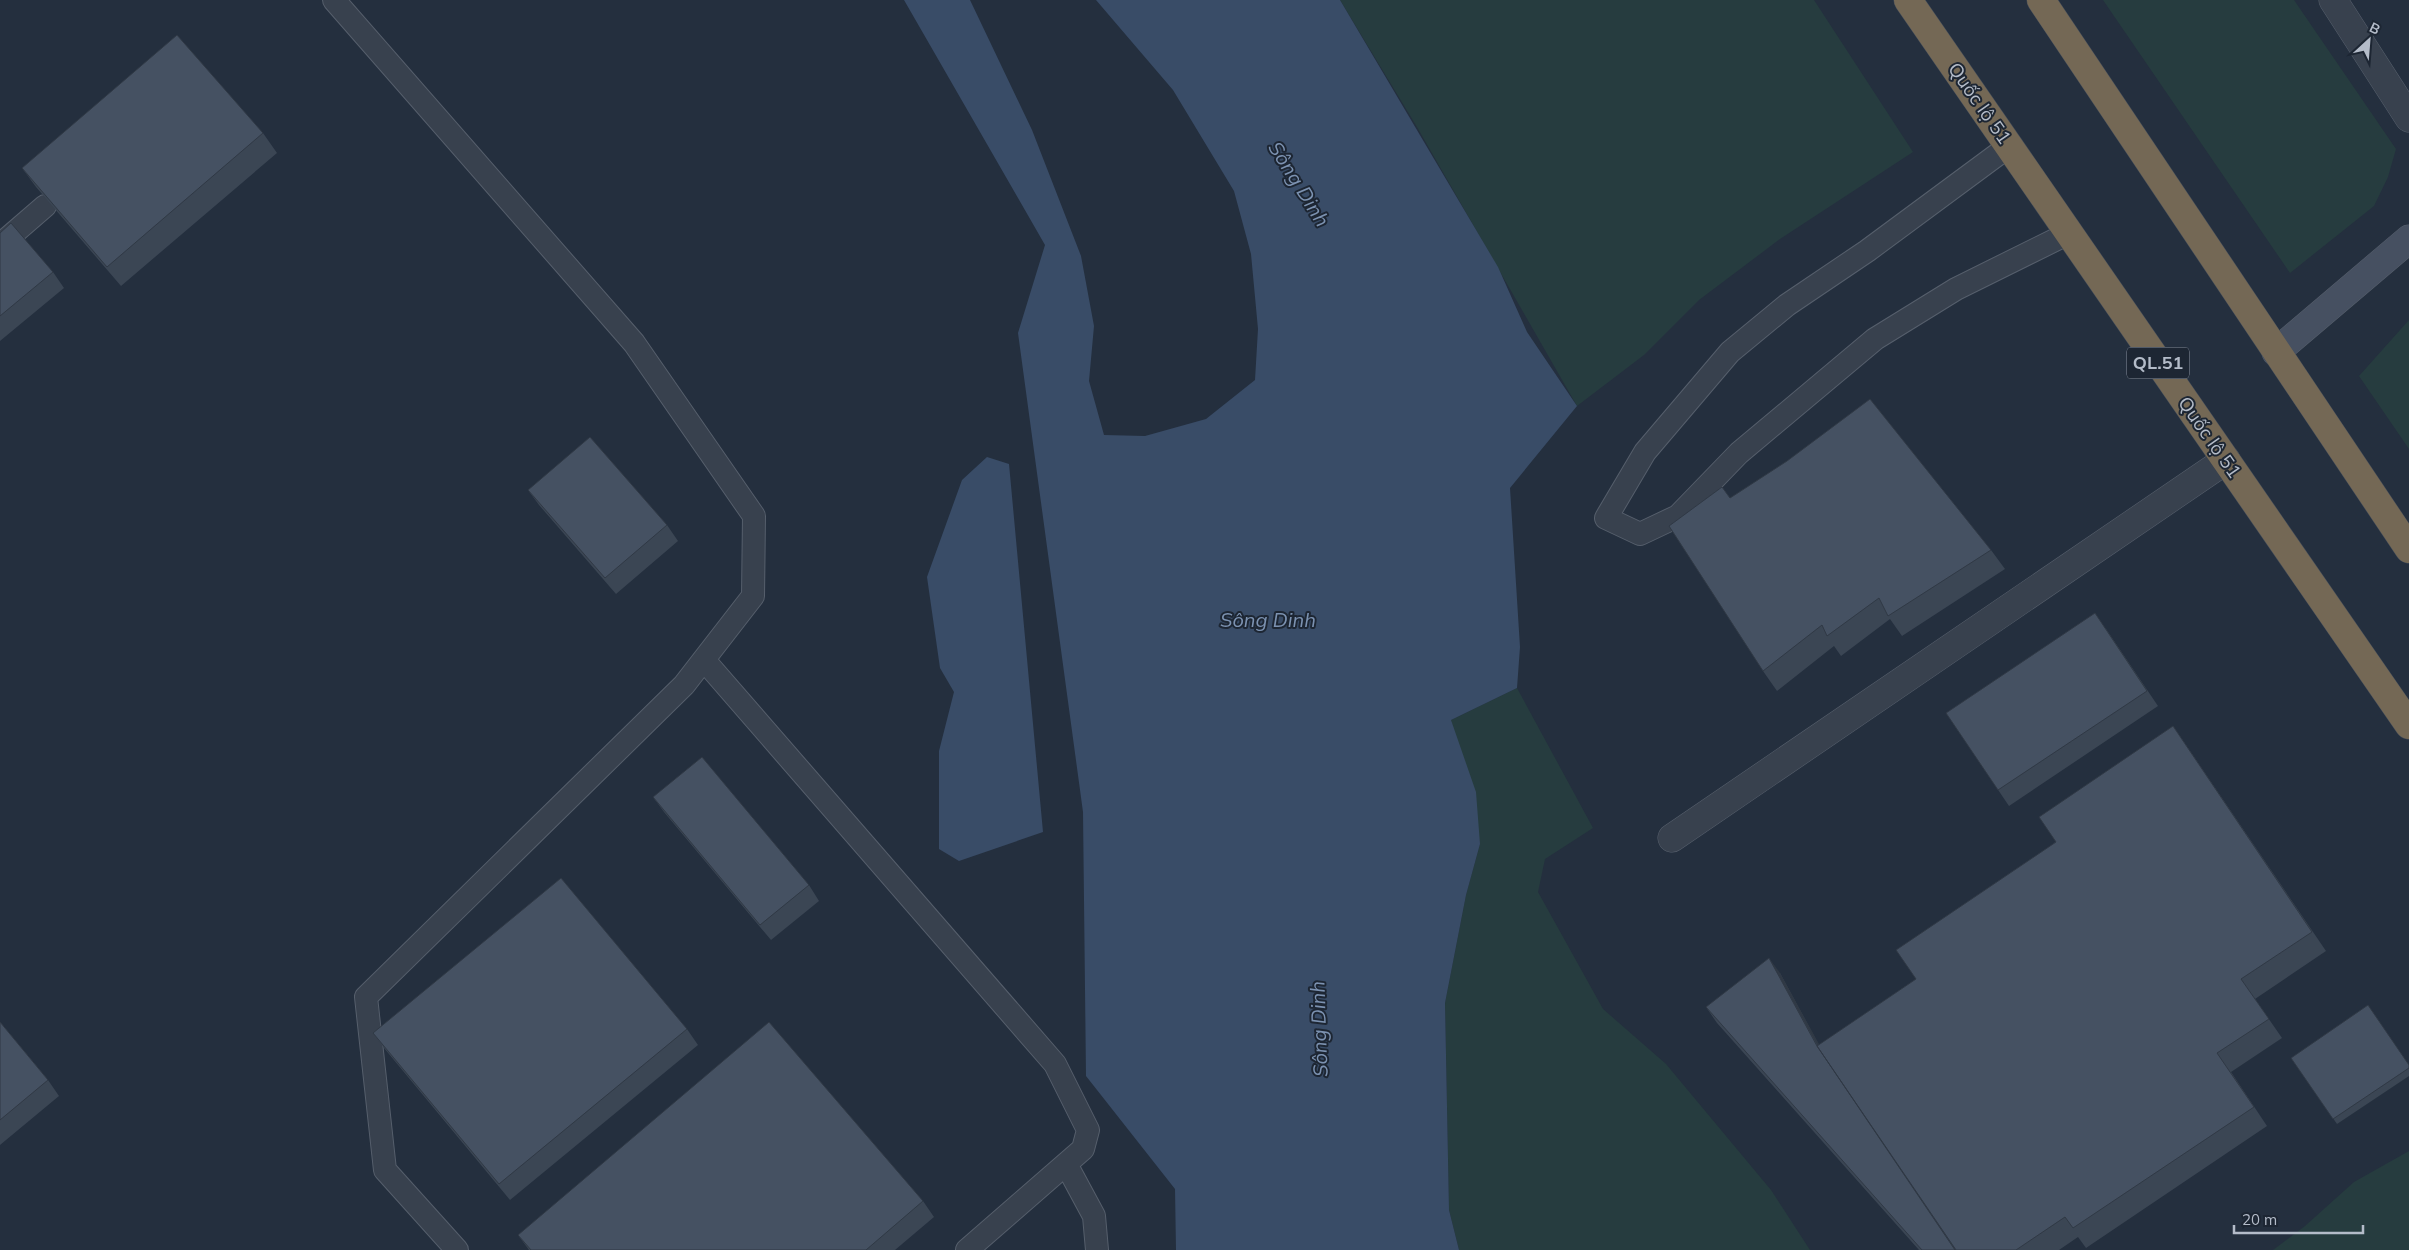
<svg xmlns="http://www.w3.org/2000/svg" width="2409" height="1250" font-family="Mulish,sans-serif">
  <rect width="100%" height="100%" fill="#242f3e"/>
  <path fill="#263c3f" d="M1340,0H1814L1913,152L1780,239L1699,300L1644,355L1577,406L1417,127Z
    M2103,0H2294L2396,149L2388,177L2374,206L2290,273Z
    M2409,320V449L2359,376Z
    M1517,688L1593,828L1545,859L1538,892L1603,1009L1666,1064L1771,1190L1810,1250H1459L1449,1210L1445,1003L1466,895L1480,844L1451,720Z
    M2409,1151V1250H2273L2305,1226L2354,1182Z"/>
  <path fill="#394c67" d="M904,0H970L1032,130L1081,256L1094,326L1089,381L1104,435L1145,436L1206,419L1255,380L1258,329L1251,254L1234,191L1173,90L1096,0H1340L1498,267L1527,332L1577,406L1510,488L1520,647L1517,688L1451,720L1476,792L1480,844L1466,895L1445,1003L1449,1210L1459,1250H1176L1175,1189L1086,1076L1083,812L1018,333L1045,245Z
    M987,457L1009,464L1043,832L959,861L939,849V751L954,692L940,668L927,577L962,480Z"/>
  <g fill="none" stroke-linecap="round" stroke-linejoin="round">
    <g stroke="#565f6c" stroke-width="24">
      <path id="lane" d="M334,0L634,343L754,516L753,596L684,685L366,997L385,1170L457,1250
        M2009,146L1867,251L1787,305L1730,352L1645,452L1606,518L1640,534L1678,516L1739,453L1875,339L1956,289L2069,233
        M0,245L45,206
        M704,660L1055,1064L1088,1130L1083,1149L967,1250
        M1066,1164L1094,1216L1097,1250"/>
    </g>
    <g stroke="#565f6c" stroke-width="29">
      <path id="street" d="M2333,0L2409,118
        M1672,838L2226,460"/>
    </g>
    <g stroke="#565f6c" stroke-width="29">
      <path id="secondary" d="M2276,352L2409,239"/>
    </g>
    <g stroke="#434c59" stroke-width="29">
      <path id="highway" d="M1908,0L2409,725
        M2041,0L2409,549"/>
    </g>
    <use href="#lane" stroke="#38414e" stroke-width="22"/>
    <use href="#street" stroke="#38414e" stroke-width="28"/>
    <use href="#secondary" stroke="#465061" stroke-width="28"/>
    <use href="#highway" stroke="#746855" stroke-width="28"/>
  </g>
  <path fill="#3b4654" d="M263,133L277,153L121,286L36,187L22,168Z
    M0,233L53,272L64,288L0,341Z
    M528,490L667,525L678,541L616,594L539,505Z
    M1730,498L1991,550L2005,569L1902,636L1890,619L1841,656L1834,646L1777,691L1763,671Z
    M2106,629L2158,706L2009,806L1946,713Z
    M2173,726L2326,951L2255,999L2282,1038L2231,1072L2267,1126L2086,1248L2078,1237L2059,1250H1919L1717,1023L1706,1007L1780,973L1819,1045L1916,979Z
    M653,797L809,885L819,901L771,940L664,812Z
    M0,1022L48,1080L59,1096L0,1145Z
    M687,1029L698,1045L510,1200L384,1048L373,1033Z
    M2291,1058L2409,1065V1076L2337,1124Z
    M923,1201L934,1217L895,1250H529L518,1235Z"/>
  <path fill="#303945" d="M1769,958L1780,973L1831,1066L1820,1050Z"/>
  <path fill="#455162" stroke="#303945" d="M177,35L263,133L107,267L22,168Z
    M11,223L53,272L0,316V233Z
    M1870,399L1991,550L1888,616L1879,598L1827,636L1822,625L1763,671L1669,526L1722,487L1730,498L1787,461Z
    M590,437L667,525L605,578L528,490Z
    M2095,613L2147,691L1998,790L1946,713Z
    M2173,726L2312,932L2241,979L2269,1019L2217,1053L2254,1107L2073,1228L2065,1217L2016,1250H1956L1817,1046L1916,979L1896,950L2056,842L2039,817Z
    M702,757L809,885L760,925L653,797Z
    M561,878L687,1029L499,1184L373,1033Z
    M1769,958L1817,1046L1955,1250H1922L1706,1007Z
    M2368,1005L2409,1065V1068L2333,1119L2291,1058Z
    M0,1022L48,1080L0,1120Z
    M769,1022L923,1201L866,1250H531L518,1235Z"/>
  <g text-anchor="middle" stroke-width="4" stroke-linejoin="round" paint-order="stroke">
    <rect fill="#1d2633" stroke="#878f9c" stroke-width="1" x="2127" y="347.5" width="62" height="31" rx="4"/>
    <g font-size="18" font-weight="bold" fill="#b4bcc9">
      <text x="2158" y="369">QL.51</text>
    </g>
    <g font-size="19" fill="#b4bcc9" stroke="#1d2633">
      <text transform="translate(1980 103) rotate(55)" y="7">Quốc lộ 51</text>
      <text transform="translate(2210 437) rotate(55)" y="7">Quốc lộ 51</text>
    </g>
    <g font-size="20" font-style="italic" fill="#7c92b1" stroke="#1d2633">
      <text transform="translate(1299 184) rotate(58)" y="7">Sông Dinh</text>
      <text x="1268" y="627">Sông Dinh</text>
      <text transform="translate(1319 1029) rotate(-92)" y="7">Sông Dinh</text>
    </g>
  </g>
  <g transform="translate(2369 40) rotate(26)" stroke="#1d2633" stroke-width="4" paint-order="stroke">
  <path d="M0-4L9 19L0 12L-9 19Z" fill="#b4bcc9"/>
  <text y="-8" font-size="14" font-weight="bold" text-anchor="middle" fill="#b4bcc9">B</text>
  </g>
  <path d="M2234 1225v8h129v-8" fill="none" stroke="#b4bcc9" stroke-width="2.5"/>
  <text x="2242" y="1225" font-size="15" fill="#b4bcc9" stroke="#1d2633" stroke-width="4" paint-order="stroke">20 m</text>
</svg>
